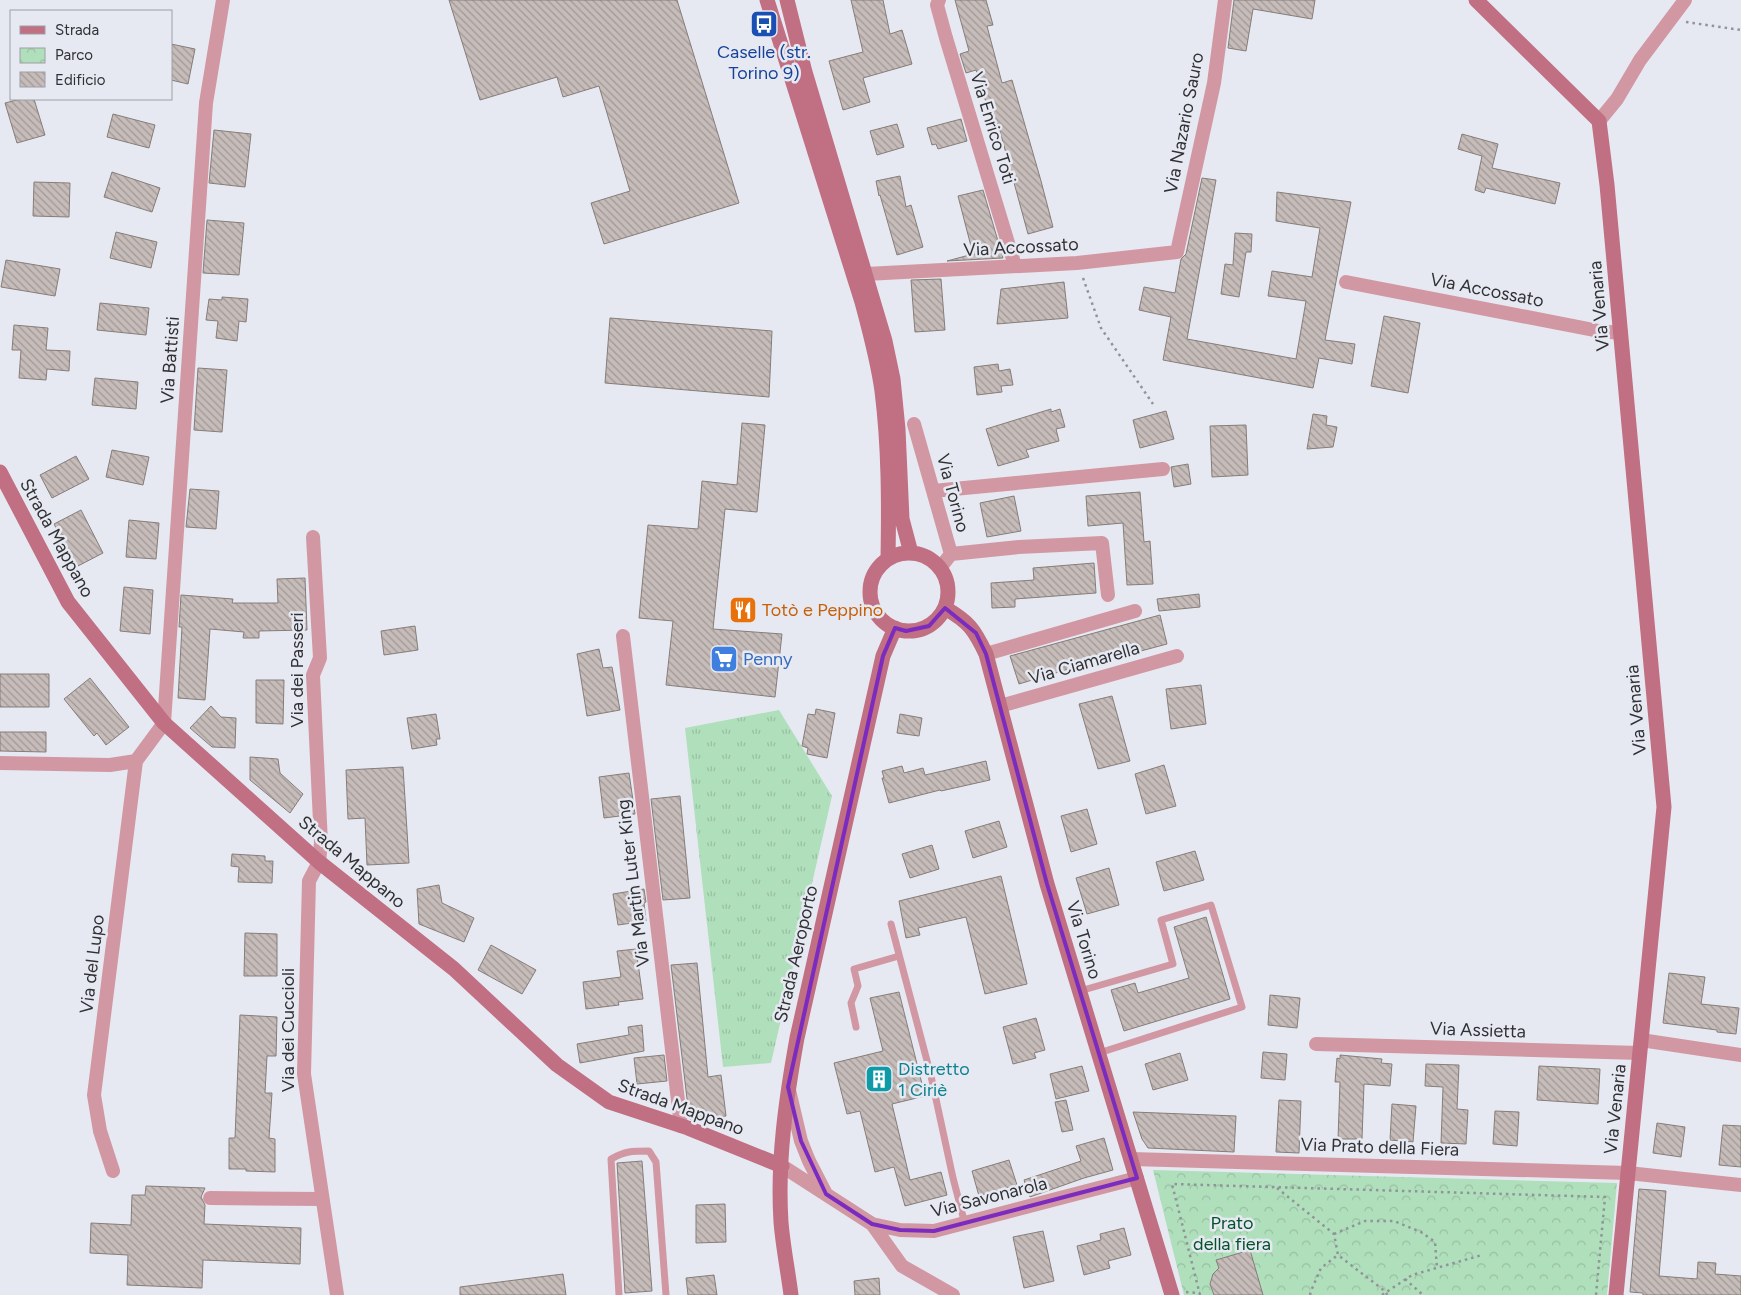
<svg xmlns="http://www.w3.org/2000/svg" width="1741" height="1295" font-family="Figtree,sans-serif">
  <defs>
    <pattern id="grass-tufts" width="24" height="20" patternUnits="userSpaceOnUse" patternTransform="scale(1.25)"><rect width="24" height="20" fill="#b0dfbc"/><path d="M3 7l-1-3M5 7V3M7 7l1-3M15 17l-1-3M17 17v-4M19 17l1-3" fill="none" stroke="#98c0a2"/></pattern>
    <pattern id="park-crowns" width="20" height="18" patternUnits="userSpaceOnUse" patternTransform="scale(1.25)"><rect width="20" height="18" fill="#b0dfbc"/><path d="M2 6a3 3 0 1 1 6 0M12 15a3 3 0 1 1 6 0" fill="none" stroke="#98c0a2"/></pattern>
    <pattern id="building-back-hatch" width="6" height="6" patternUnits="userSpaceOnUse" patternTransform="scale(1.25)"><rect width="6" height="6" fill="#c6bcb9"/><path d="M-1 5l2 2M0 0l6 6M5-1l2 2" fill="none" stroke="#a19997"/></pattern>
  </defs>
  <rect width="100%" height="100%" fill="#e7e9f2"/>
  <path fill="url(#grass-tufts)" d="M779,710L832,796L771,1063L723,1067L685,728Z"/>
  <path fill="url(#park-crowns)" d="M1153,1170L1617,1183L1607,1295H1184Z"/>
  <path fill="url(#building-back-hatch)" stroke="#867d7a" d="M449,0H677L739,203L604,244L591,203L630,191L599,86L563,97L557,77L480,100Z
    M851,0H883L890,34L902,30L912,64L863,78L870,102L843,110L829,61L863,52Z
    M955,0H986L993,25L987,26L1002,83L1012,80L1041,181L1053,227L1028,234L998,124L993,125L976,70L966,73L960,54L969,51Z
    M1234,0H1315L1312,19L1253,9L1246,51L1228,48Z
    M171,44L195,49L188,84L171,80Z
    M21,99H34L45,135L17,143L5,103Z
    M113,114L155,125L149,148L107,137Z
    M961,119L967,141L938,149L936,144L932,145L927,128Z
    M897,124L904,147L877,155L870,131Z
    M214,130L251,134L245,187L209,183Z
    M1462,134L1498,144L1492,168L1560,183L1555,204L1486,188L1484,193L1475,190L1482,156L1458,149Z
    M112,172L160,188L152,212L104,197Z
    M900,176L906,207L911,205L923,247L897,255L880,195L879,196L876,181Z
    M1202,178L1216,180L1187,339L1296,359L1306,301L1268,296L1272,271L1312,277L1320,228L1276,221L1277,192L1351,202L1325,340L1355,344L1352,364L1319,358L1313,388L1163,360L1171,317L1139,310L1144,287L1175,293L1181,259L1186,254Z
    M34,182L70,183L69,217L33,216Z
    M983,190L1003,258L947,261L973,254L958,196Z
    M207,220L244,223L239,275L203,273Z
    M116,232L157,242L151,268L110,258Z
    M1235,233L1252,234L1251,252H1246L1239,297L1221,294L1225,264L1233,265Z
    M6,260L60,269L55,296L1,287Z
    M941,279L945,330L915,332L911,280Z
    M1064,282L1068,318L997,324L1001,289Z
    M222,297L248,299L246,322L239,321L237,341L216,338L218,321L206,320L209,299L222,300Z
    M100,303L149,308L146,335L97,330Z
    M1384,316L1420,323L1408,393L1371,386Z
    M610,318L772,331L769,397L605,383Z
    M14,325L48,328L46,350L70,351L69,371L47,369L46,380L19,378L21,350H12Z
    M998,364L999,371L1010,369L1013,385L1001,386L1002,392L977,395L974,367Z
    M198,368L227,370L222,432L194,430Z
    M95,378L138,382L136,409L92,405Z
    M1051,409V412L1060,409L1065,427L1056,429L1059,441L1026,450L1029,457L998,466L986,429Z
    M1166,411L1174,439L1140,448L1133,420Z
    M1313,414L1327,416L1326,425L1337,427L1333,447L1307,449Z
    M742,423L765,425L757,512L725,509L713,629L782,634L775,697L666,685L673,621L639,618L648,525L698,529L702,481L737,485Z
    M1246,425L1248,475L1212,477L1210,426Z
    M112,450L149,457L143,485L106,477Z
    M76,456L89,479L52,498L40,475Z
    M1188,464L1191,484L1174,487L1171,467Z
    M190,489L219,491L216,529L186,527Z
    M1140,492L1144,542L1150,541L1153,584L1127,585L1123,523L1088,526L1086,496Z
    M1014,496L1021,531L987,537L980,503Z
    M81,510L103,553L76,567L54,524Z
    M129,520L159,523L156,559L126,557Z
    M1094,563L1096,593L1015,599V607L992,608L991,583L1034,580L1033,568Z
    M305,578L307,630L259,631V638H243L244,632L210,629L205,700L178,698L182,627H179L181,595L233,599L232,603H278L277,579Z
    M124,587L153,590L150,634L120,631Z
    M1199,594L1200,607L1159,611L1157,599Z
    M1160,615L1167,644L1126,655L1125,652L1019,684L1010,656Z
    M415,626L418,650L384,655L381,631Z
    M599,649L603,668L612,667L620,710L587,716L577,654Z
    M0,674H49V707H0Z
    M90,678L129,727L106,745L97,733L94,736L64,699Z
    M256,680H284L283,724L256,723Z
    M1201,685L1206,724L1171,729L1166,689Z
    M1112,696L1130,761L1098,769L1079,704Z
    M211,706L221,717L236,718L235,748L212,747L190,728Z
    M816,709L835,713L827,758L807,754L808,748L802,746L808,714L815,715Z
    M436,714L440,739H436L437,745L412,749L407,718Z
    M900,714L922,718L919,736L897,733Z
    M0,732H46V752L0,751Z
    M250,757L278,759L280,773L303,794L290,813L250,780Z
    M986,761L990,780L941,791L940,790L889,803L882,778H884L882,771L902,766L904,773L923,768L925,775Z
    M1164,765L1176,806L1146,814L1135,774Z
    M403,767L409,863L367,865L365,818L348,819L346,770Z
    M629,773L635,814L604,818L599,777Z
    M680,796L690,898L663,900L651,799Z
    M1087,809L1097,844L1071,852L1061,816Z
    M999,821L1007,847L973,858L965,831Z
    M932,845L939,869L910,878L902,854Z
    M1195,851L1204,880L1164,891L1156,862Z
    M232,854L265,856V861H273L272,883L238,882L239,867L231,866Z
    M1109,868L1119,905L1087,914L1076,878Z
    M1001,876L1027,984L985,994L966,917L918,928L920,935L906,938L899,901Z
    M439,885L442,903L474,918L464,942L419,924L417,889Z
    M644,889L646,902L644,903L646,921L618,925L613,894Z
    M1206,917L1230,999L1124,1031L1111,990L1135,983L1138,993L1189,978L1174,927Z
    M245,933L277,934V976H244Z
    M491,945L536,970L522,994L478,970Z
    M636,949L643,999L618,1002L619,1005L586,1009L583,982L621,977L617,951Z
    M697,963L708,1077L721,1075L726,1116L692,1120L690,1119L688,1107L671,965Z
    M1669,973L1705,977L1701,1004L1739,1008L1736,1034L1717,1032V1030L1663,1023Z
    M899,992L925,1096L892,1104L910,1180L941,1172L947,1195L905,1206L894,1167L875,1172L860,1111L847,1114L834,1063L883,1051L870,998Z
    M1270,995L1300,998L1297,1028L1268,1025Z
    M240,1015L277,1017L276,1056H267L265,1093H272L269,1138L275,1139V1172L246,1171V1169H229V1138H235Z
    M1036,1018L1045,1050L1034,1053L1036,1058L1013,1064L1003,1027Z
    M642,1025L644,1051L580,1063L577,1044L629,1035L628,1027Z
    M1263,1052L1287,1054L1285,1080L1261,1078Z
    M1180,1053L1188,1080L1153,1090L1145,1064Z
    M664,1055L667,1081L637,1084L634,1058Z
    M1340,1055L1382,1059L1381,1063L1392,1064L1390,1086L1364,1084L1362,1139H1338L1340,1082H1335L1337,1058L1340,1059Z
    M1426,1064L1459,1065L1457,1109L1468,1110L1466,1144L1441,1143L1443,1087L1425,1086Z
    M1082,1066L1089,1091L1056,1099L1050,1074Z
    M1539,1066L1600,1069L1598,1104L1537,1100Z
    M1066,1100L1073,1130L1062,1132L1055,1102Z
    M1279,1100L1301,1101L1299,1153L1276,1152Z
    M1392,1104L1416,1106L1413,1142L1390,1140Z
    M1495,1111L1519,1112L1517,1146L1493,1144Z
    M1133,1112L1236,1116L1234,1152L1148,1148L1142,1139Z
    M1657,1123L1685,1127L1681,1157L1653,1153Z
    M1723,1125L1741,1126V1167L1719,1165Z
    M1104,1138L1113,1170L1084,1178L1030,1197L1024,1180L1081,1161L1076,1146Z
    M1009,1160L1017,1185L979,1196L972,1171Z
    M642,1161L652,1291L625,1293L617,1163Z
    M146,1186L205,1188L201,1197L205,1205L204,1224L301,1228L300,1264L203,1260L202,1288L127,1285L128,1255L90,1253L91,1223L131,1225L132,1195H145Z
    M1639,1189L1666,1191L1659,1276L1697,1279L1698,1262L1716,1263L1715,1274L1741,1276V1295H1643V1293L1630,1292Z
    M725,1204L726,1242L696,1243V1205Z
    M1124,1228L1131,1255L1108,1261L1110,1268L1084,1275L1077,1246L1101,1240L1100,1234Z
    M1043,1231L1054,1281L1024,1288L1013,1237Z
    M1250,1250L1263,1295H1214L1210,1284L1213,1274L1219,1268L1216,1260Z
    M563,1274L566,1295H460V1287Z
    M714,1275L717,1295H688L686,1278Z
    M879,1278L880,1295H855L854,1281Z"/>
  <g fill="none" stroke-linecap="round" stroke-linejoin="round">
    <path stroke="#919399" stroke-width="2.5" stroke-dasharray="2.5 4" stroke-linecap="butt" d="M1686,22L1741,30
      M1083,278L1101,328L1153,404
      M1277,1188L1334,1234L1338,1255L1386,1292L1387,1295
      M1334,1234L1365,1221H1394L1421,1232L1435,1242L1437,1268
      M1405,1279L1423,1295
      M1186,1292L1200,1293
      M1200,1295L1172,1184L1605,1197L1596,1295
      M1310,1295L1311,1291L1321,1268L1338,1255
      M1382,1295L1412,1275L1482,1255"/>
    <path stroke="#d198a4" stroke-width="7" d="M891,924L931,1076L953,1178L965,1224
      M1080,991L1173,964L1161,920L1211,905L1242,1007L1099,1053
      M856,1027L851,1003L858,986L854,969L899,956
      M619,1295L611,1159C625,1151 632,1151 649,1151L656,1162L666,1295"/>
    <path stroke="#d198a4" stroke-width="14" d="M939,0L937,5L946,38L1015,266
      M1599,121L1617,99L1640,60L1685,0
      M866,274L1077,263L1177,252L1214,83L1225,0
      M1346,282L1599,331L1621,333
      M914,424L951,554L940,568
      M933,491L1163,469
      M313,537L320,658L313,675L321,843L319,862L309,881L304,1074L337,1295
      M951,554L1019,547L1102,543L1108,595
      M623,636L681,1126
      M986,654L1135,611
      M1000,706L1177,656
      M0,763L110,765L136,761L164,723L206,103L223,0
      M1641,1040L1741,1055
      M1316,1044L1640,1053
      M789,1090L801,1141L809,1161L826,1194
      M1131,1159L1628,1173L1741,1185
      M782,1166L872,1224L900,1230L934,1231L1137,1178
      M113,1171L100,1131L94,1095L136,761
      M210,1198L322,1199
      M872,1224L902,1266L953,1295"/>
    <path stroke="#c16f82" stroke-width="15" d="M767,0L862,302C870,332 878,361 882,391C889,447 889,503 888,559
      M787,0L805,72L885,341L893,379L898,429L902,519L911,553
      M1476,0L1599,121L1607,185L1664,807L1616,1295
      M0,472L68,602L164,723L319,862L454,969L557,1065L609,1102L688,1128L782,1166
      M870 592a39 39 0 1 1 78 0a39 39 0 1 1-78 0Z
      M945,608C969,622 974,629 986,654L1047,884L1172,1295
      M791,1295C788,1271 783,1247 781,1222C777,1161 786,1099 797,1038L874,696L883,656L895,628"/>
  </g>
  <path fill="none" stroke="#7b2cbf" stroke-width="4" stroke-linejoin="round" d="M945,608L976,633L986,654L1047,884L1137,1178L934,1231L900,1230L872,1224L826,1194L801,1141L788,1087L883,656L895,628L906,631L929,626Z"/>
  <defs>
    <g id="bus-square" transform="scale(1.4375)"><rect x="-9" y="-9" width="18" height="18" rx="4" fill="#1a4fb4" stroke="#e7e9f2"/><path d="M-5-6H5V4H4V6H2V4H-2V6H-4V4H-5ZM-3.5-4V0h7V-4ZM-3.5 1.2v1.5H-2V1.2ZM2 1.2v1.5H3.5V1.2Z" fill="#fff"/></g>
    <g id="restaurant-square" transform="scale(1.4375)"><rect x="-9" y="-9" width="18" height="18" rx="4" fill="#e8710a" stroke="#e7e9f2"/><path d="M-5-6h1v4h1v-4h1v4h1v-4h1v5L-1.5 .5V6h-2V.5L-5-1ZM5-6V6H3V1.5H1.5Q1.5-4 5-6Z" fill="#fff"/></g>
    <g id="supermarket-square" transform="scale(1.4375)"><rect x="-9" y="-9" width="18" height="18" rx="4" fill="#3f7fe0" stroke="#e7e9f2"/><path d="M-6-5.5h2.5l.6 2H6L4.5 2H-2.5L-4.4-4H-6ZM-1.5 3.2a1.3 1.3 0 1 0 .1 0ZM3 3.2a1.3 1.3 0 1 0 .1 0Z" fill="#fff"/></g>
    <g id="building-square" transform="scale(1.4375)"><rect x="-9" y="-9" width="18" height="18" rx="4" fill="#0f9aa8" stroke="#e7e9f2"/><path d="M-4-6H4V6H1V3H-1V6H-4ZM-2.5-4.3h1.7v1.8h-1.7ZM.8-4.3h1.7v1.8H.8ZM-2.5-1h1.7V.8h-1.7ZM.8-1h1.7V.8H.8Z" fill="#fff"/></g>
  </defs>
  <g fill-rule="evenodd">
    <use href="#bus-square" x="764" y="24"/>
    <use href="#restaurant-square" x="743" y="610"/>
    <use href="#supermarket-square" x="724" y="659"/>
    <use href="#building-square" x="879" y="1079"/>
  </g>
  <g text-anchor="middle" stroke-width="5" stroke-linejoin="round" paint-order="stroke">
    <g font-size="18" fill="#164399" stroke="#e7e9f2">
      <text x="764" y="58">Caselle (str.<tspan x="764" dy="21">Torino 9)</tspan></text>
    </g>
    <g font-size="18" fill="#303134" stroke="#e7e9f2">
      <text transform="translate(1184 123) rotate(-79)" y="6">Via Nazario Sauro</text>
      <text transform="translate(993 128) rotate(73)" y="6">Via Enrico Toti</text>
      <text transform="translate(1021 247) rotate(-3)" y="6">Via Accossato</text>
      <text transform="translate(1487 290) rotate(11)" y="6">Via Accossato</text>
      <text transform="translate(1599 306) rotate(-95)" y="6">Via Venaria</text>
      <text transform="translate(170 360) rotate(-86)" y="6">Via Battisti</text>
      <text transform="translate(953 493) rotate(75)" y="6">Via Torino</text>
      <text transform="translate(57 538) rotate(61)" y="6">Strada Mappano</text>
      <text transform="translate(1084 663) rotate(-16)" y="6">Via Ciamarella</text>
      <text transform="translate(297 670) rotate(-90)" y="6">Via dei Passeri</text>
      <text transform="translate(1636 710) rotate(-95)" y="6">Via Venaria</text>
      <text transform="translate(352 862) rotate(40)" y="6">Strada Mappano</text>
      <text transform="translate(633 883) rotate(-97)" y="6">Via Martin Luter King</text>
      <text transform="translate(1084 940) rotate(73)" y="6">Via Torino</text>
      <text transform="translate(796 954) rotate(-77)" y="6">Strada Aeroporto</text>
      <text transform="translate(92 964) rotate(-83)" y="6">Via del Lupo</text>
      <text transform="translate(288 1030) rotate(-90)" y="6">Via dei Cuccioli</text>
      <text transform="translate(1478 1030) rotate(2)" y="6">Via Assietta</text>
      <text transform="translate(681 1107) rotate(20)" y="6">Strada Mappano</text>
      <text transform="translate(1615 1109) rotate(-84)" y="6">Via Venaria</text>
      <text transform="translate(1380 1147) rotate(2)" y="6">Via Prato della Fiera</text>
      <text transform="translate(989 1197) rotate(-14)" y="6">Via Savonarola</text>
    </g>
    <g font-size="18" fill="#c56008" stroke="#e7e9f2" text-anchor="start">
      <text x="762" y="616">Totò e Peppino</text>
    </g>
    <g font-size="18" fill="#366cbe" stroke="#e7e9f2" text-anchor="start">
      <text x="743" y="665">Penny</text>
    </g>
    <g font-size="18" fill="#0d838f" stroke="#e7e9f2" text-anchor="start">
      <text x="898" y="1075">Distretto<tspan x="898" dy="21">1 Ciriè</tspan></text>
    </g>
    <g font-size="18" fill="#025328" stroke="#e7e9f2">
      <text x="1232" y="1229">Prato<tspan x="1232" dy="21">della fiera</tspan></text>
    </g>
  </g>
  <rect x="10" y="10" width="162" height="90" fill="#e7e9f2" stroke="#9e9fa6"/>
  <rect x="20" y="26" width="25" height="8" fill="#c16f82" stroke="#9e9fa6"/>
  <text x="55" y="35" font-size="15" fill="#303134">Strada</text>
  <rect x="20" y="48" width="25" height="15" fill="url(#park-crowns)" stroke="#9e9fa6"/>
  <text x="55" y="60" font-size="15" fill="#303134">Parco</text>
  <rect x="20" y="72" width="25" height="15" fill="url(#building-back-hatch)" stroke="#9e9fa6"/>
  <text x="55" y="85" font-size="15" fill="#303134">Edificio</text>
</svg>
